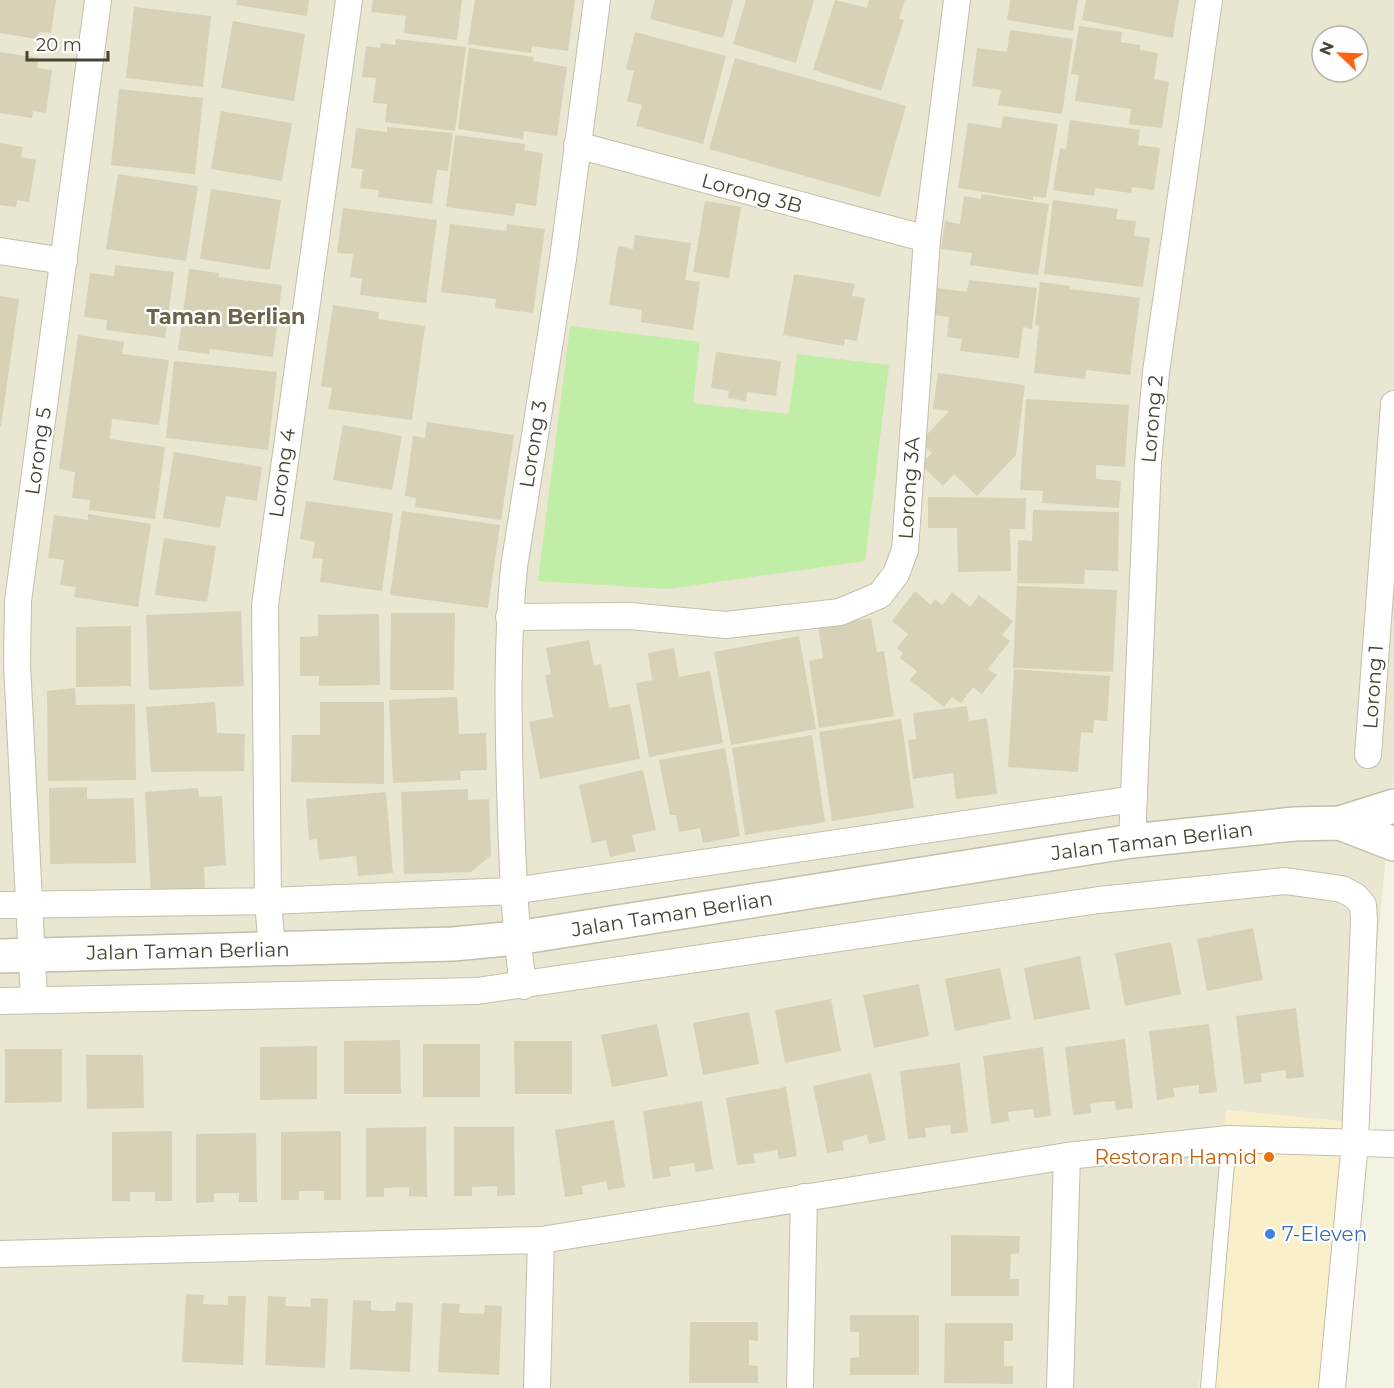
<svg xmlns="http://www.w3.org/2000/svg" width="1394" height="1388" font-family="Montserrat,sans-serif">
  <rect width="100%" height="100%" fill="#f4f2e3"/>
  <path fill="#e9e6d1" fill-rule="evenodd" d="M0,0H1394V773L1360,1123L1226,1110L1199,1388H0ZM1322,36H1358V72H1322Z"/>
  <path fill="#f9efcb" d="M1226,1110L1360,1123L1340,1388H1199Z"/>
  <path fill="#c0eea7" d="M570,326L700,342L693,403L789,414L797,354L889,365L865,561L668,589L538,581Z"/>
  <path fill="#d7d1b8" d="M0,0H56L51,33L39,32L37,39L0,33Z
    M237,0H309L307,16L236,5Z
    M373,0H462L457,40L404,33L406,16L371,12Z
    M475,0H575L568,51L532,46L531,53L468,44Z
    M655,0H733L723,38L650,19Z
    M746,0H814L796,63L733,44Z
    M835,0L867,8L869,0H905L899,18L904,20L881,91L813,70Z
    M1010,0H1078L1073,31L1007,20Z
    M1086,0H1179L1173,38L1082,20Z
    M134,7L211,16L203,87L126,78Z
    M233,21L305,34L294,101L221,88Z
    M1079,26L1122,32L1121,42L1140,45V50L1158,53L1154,79L1169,82L1162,128L1129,124L1131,109L1075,101L1079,75L1071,74Z
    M1010,30L1073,39L1062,114L998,105L1001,90L972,86L977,48L1007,52Z
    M635,32L726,56L703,144L636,126L642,105L627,101L634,71L626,69Z
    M396,39L466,47L455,131L385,122L387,104L373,103L376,78L362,77L366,46L380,48L381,43L395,45Z
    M469,48L534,57L533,61L567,67L557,136L524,131L523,139L458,129Z
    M0,52L39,58L37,68L52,70L46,113L33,111L32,118L0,113Z
    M735,58L906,106L880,197L709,149Z
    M119,89L203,98L195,174L111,165Z
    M221,111L292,123L282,181L211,169Z
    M1003,116L1058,124L1046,198L1033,196V200L958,188L968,123L1001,128Z
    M1070,120L1140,130L1138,145L1160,148L1154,190L1132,187L1131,193L1095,188L1094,196L1053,190L1060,148L1066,149Z
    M387,127L453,133L448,171L437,170L432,204L378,197L379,190L360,188L363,169L351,168L356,128L387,132Z
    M455,135L525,144L524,150L543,153L536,206L516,203L514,216L446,207Z
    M0,143L23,147L21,157L36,160L29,202L17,200L16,207L0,205Z
    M118,174L198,186L186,261L106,249Z
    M211,189L281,200L270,270L200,259Z
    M981,194L1049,204L1038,275L970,265L972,253L941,249L945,221L960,224L964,196L981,199Z
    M1053,200L1118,209L1116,219L1136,221L1134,236L1150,238L1143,287L1044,274Z
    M705,201L741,207L729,278L693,272Z
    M343,208L437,220L426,303L360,295L362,279L350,277L353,254L337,253Z
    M450,224L506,231L507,224L545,229L533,313L495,308L496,299L441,292Z
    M635,235L691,243L685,280L700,282L693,330L641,322L642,310L609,305L618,246L633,249Z
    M115,265L174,272L165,338L106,330L107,320L84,317L90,273L114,276Z
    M189,269L219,273V277L282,285L273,357L210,349L209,354L178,350Z
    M794,274L855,284L852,296L865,298L857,341L845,339L844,346L783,335Z
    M969,280L1037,288L1032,329L1023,327L1019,358L960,351L962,339L947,337L949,317L934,315L937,288L967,292Z
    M1040,282L1070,286V289L1140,298L1130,375L1086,370L1085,379L1034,373L1039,326L1035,325Z
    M0,296L19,299L1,426H0Z
    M333,305L379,312L378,319L425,326L412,420L328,409L332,388L321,386Z
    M78,335L124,342L122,354L169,360L159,425L112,419L110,439L165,447L155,519L89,510L90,500L72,498L75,472L59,469Z
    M716,352L781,361L776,396L747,392L746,401L728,398L729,391L711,388Z
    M174,361L277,372L268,450L166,438Z
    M938,373L1025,385L1016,455L977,496L954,474L943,486L920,464L932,453L920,442L949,411L933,409Z
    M1026,399L1129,405L1125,467L1096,465V479L1121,481L1119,508L1042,503L1043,491L1020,490Z
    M427,422L514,435L501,520L415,507L416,498L405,496L413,436L425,438Z
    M343,425L402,436L392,490L333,480Z
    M174,452L262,467L257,501L226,496L220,528L163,518Z
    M928,497L1026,498L1025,529H1010L1011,571L958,572L957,528H928Z
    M306,501L393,513L382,591L320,582L323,559L312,558L315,542L300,539Z
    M1033,510L1119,512L1118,571L1085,570L1084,584L1017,583L1018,540L1032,541Z
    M402,511L500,525L488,608L390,595Z
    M88,514L151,524L138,607L74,597L76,587L60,585L64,560L48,558L54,515L88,520Z
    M164,538L216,546L207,602L155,595Z
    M1017,586L1117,590L1113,672L1013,668Z
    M915,591L931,605L935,599L942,605L952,592L970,607L979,595L1013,621L1002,635L1010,641L988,669L997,675L982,694L973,687L961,703L952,697L944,707L910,680L917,671L900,658L903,653L897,648L908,634L892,621Z
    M241,611L244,686L149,690L146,615Z
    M391,613H455L454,690H390Z
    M379,614L380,685L319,686V676H300V637L318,636V615Z
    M871,618L877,652L884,651L894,716L819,728L809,661L823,658L818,626Z
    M131,626V686L76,687V627Z
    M799,636L816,729L731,745L714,652Z
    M589,640L594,666L601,664L609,708L630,704L640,759L540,779L529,722L553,717L545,675L551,674L546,648Z
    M674,648L679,677L710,671L723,743L649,757L636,683L652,680L648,653Z
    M1014,669L1110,676L1107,721L1094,720L1093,733L1081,732L1078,772L1008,767Z
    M75,688L76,705L135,704L136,780L48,781L47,691Z
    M457,697L459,734L486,733L487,770L460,771L461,780L393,783L389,700Z
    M215,702L217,733L245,734L244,771L151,772L146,707Z
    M320,702H384V784L291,782L292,735H320Z
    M967,706L969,721L987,718L997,794L956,799L953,773L913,779L908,740L916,739L913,713Z
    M901,719L914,808L832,821L819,732Z
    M812,735L825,822L745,835L732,748Z
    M725,748L740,836L703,843L700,828L679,832L676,815H670L659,760Z
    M643,770L656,830L632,835L636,851L610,857L606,840L592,843L579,785Z
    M87,787V799L134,798L136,863L50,864L49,788Z
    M198,788L199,797L222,796L226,865L204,867L205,890L151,893L145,792Z
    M468,789V800L489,799L491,855L471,872L404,874L401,792Z
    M386,792L393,873L358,876L356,856L319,860L317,839L309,840L306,799Z
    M1253,928L1263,980L1207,991L1197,939Z
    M1171,942L1181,994L1125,1006L1115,953Z
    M1080,956L1090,1009L1034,1020L1024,968Z
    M1000,968L1011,1019L955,1031L945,979Z
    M919,984L929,1036L874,1048L863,995Z
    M831,999L841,1051L785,1063L775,1010Z
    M1296,1008L1304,1077L1286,1079V1070L1261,1073L1262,1082L1244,1084L1236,1016Z
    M749,1012L759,1064L703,1075L693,1023Z
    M657,1024L668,1076L612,1087L601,1035Z
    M1209,1024L1217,1092L1199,1094V1085L1173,1088L1175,1097L1157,1100L1149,1031Z
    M1125,1039L1133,1108L1116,1110L1115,1101L1101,1102L1090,1104L1091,1113L1073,1115L1065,1047Z
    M400,1040L401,1094H344V1041Z
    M514,1041H572V1094H515Z
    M423,1044H480V1097H423Z
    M317,1046V1099L260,1100V1047Z
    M1043,1047L1051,1116L1034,1118L1033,1109L1008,1112L1009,1121L991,1124L983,1056Z
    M5,1049H62V1102L5,1103Z
    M86,1055H143L144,1108L87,1109Z
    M960,1063L968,1132L951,1134L950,1125L925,1128L926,1137L908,1139L900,1071Z
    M871,1073L886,1140L869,1144L867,1135L842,1141L844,1150L827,1153L813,1086Z
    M786,1087L797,1156L779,1159L777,1150L764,1152L753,1154L755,1163L737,1165L726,1098Z
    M702,1101L713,1169L696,1172L694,1163L669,1167L671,1176L653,1179L643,1111Z
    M614,1120L625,1187L608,1190L606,1181L582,1186L583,1194L565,1197L555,1130Z
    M426,1127L427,1197L409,1196V1187L384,1188V1197H366V1128Z
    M454,1127H514L515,1195L497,1196V1186L472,1187V1196H454Z
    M172,1131V1201H155V1192H130V1201H112V1132Z
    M341,1131V1200H324V1191H299V1200H281V1132Z
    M256,1133L257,1202H239V1193H214V1202L196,1203V1134Z
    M951,1235L1020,1236L1019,1253L1011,1254L1010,1279H1019V1296H951Z
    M186,1294L204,1295L203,1304L228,1305V1296H246L243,1365L182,1362Z
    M268,1296L286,1297L285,1306L310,1307L311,1298L328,1299L325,1368L265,1365Z
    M353,1300L371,1301V1310L382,1311H395L396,1302L413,1303L410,1372L350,1369Z
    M442,1303L460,1304L459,1313L484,1314L485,1305L502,1306L499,1375L438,1372Z
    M850,1315H919V1375H850V1358L859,1357V1332H850Z
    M690,1322H758V1341L749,1340V1365L758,1366V1383H689Z
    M945,1323H1013V1341H1004V1366H1013V1384L944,1383Z"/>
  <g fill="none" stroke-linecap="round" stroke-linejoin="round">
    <g stroke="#c3bfa8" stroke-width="16">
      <path id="service" d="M1208,1388L1229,1139"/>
    </g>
    <g stroke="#c3bfa8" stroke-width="28">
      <path id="minor" d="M577,145L927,239
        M0,251L64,261
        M509,617L629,616L726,625L840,612L880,595L896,574L905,550L927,239L957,0
        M1368,755L1394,404
        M1132,841L1148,463L1156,372L1209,0
        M0,905L268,901L513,891L1134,799
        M272,950L268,901L265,605L349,0
        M523,986C514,919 512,853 510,786C508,712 507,641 514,567L563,259L597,0
        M34,1000L17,664L18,601L98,0
        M0,1001L477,991L1099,900L1285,881L1342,889L1355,896L1363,905L1364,920L1355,1142L1332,1388
        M0,1254L541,1240L1067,1156L1229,1139L1394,1144
        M537,1388L541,1240
        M800,1388L804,1197
        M1060,1388L1067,1156"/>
    </g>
    <g stroke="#c3bfa8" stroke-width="36">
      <path id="tertiary" d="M1340,823L1394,844
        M0,956L453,944L517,938L1132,841L1294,824L1340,823L1394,806"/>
    </g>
    <use href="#service" stroke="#fff" stroke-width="14"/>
    <use href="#minor" stroke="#fff" stroke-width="26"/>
    <use href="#tertiary" stroke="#fff" stroke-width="33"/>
  </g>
  <circle fill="#e8710a" stroke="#fff" stroke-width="2" cx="1269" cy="1157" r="6"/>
  <circle fill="#3f7fe0" stroke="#fff" stroke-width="2" cx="1270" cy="1234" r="6"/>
  <g text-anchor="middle" stroke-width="4.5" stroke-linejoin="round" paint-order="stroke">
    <g font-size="20" fill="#474333" stroke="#fff">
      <text transform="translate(752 193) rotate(15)" y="7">Lorong 3B</text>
      <text transform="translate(1152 419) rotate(-85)" y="7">Lorong 2</text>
      <text transform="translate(533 444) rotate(-81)" y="7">Lorong 3</text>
      <text transform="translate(38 451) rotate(-82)" y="7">Lorong 5</text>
      <text transform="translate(282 473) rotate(-82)" y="7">Lorong 4</text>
      <text transform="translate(909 488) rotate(-86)" y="7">Lorong 3A</text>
      <text transform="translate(1373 687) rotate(-86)" y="7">Lorong 1</text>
      <text transform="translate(1152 841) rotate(-7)" y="7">Jalan Taman Berlian</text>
      <text transform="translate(672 914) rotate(-9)" y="7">Jalan Taman Berlian</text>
      <text transform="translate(188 951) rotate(-1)" y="7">Jalan Taman Berlian</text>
    </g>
    <g font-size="20" fill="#c56008" stroke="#fff" text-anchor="end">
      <text x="1257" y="1164">Restoran Hamid</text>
    </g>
    <g font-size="20" fill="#366cbe" stroke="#fff" text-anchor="start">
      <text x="1282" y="1241">7-Eleven</text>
    </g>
    <g font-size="21" font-weight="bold" fill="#6b6449" stroke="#fff">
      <text x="226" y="324">Taman Berlian</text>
    </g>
  </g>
  <g transform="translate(1340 54) rotate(293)"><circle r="28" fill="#ffffff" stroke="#b5b4ad" stroke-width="1.5"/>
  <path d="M0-4.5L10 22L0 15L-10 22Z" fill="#ff620f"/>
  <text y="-9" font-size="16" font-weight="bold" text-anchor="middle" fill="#474333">N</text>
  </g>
  <path d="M27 51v9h81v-9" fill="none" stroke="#474333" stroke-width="3"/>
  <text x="36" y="51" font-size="18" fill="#474333" stroke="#ffffff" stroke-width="4.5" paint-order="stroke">20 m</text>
</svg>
